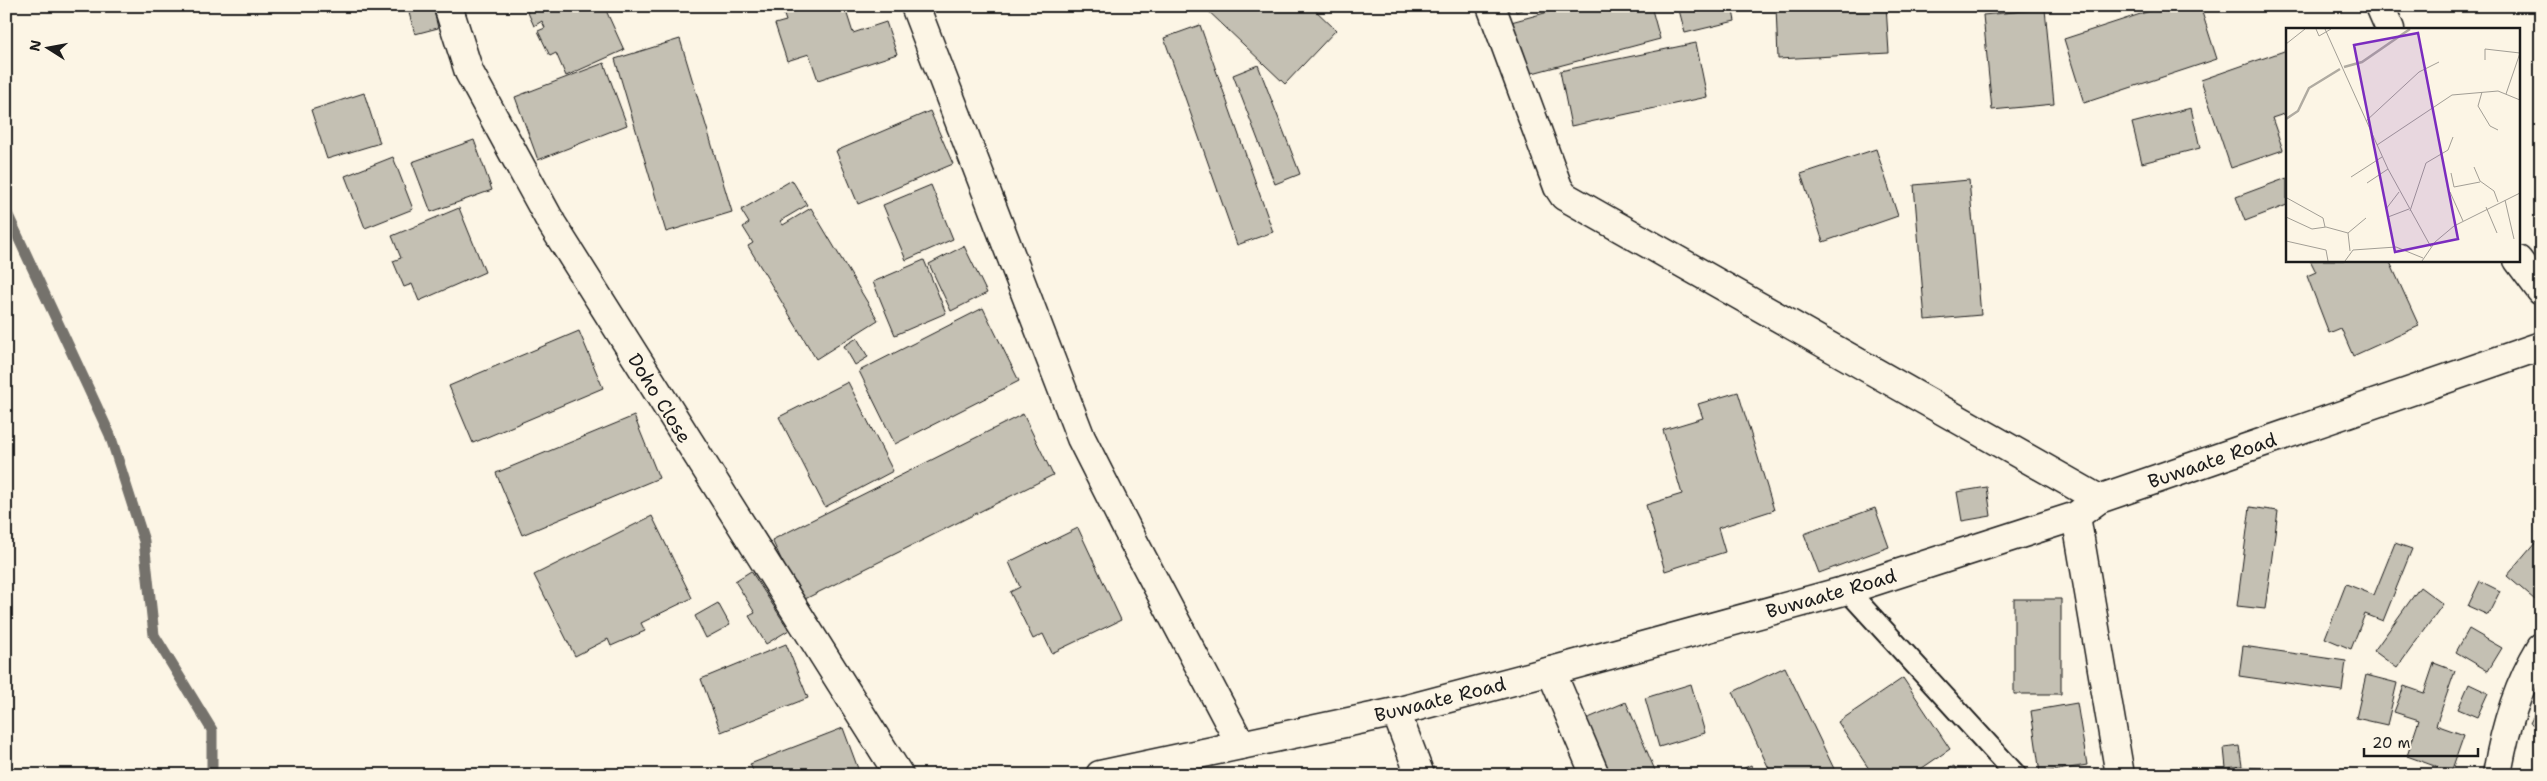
<svg xmlns="http://www.w3.org/2000/svg" width="2547" height="781" font-family="'Shantell Sans',sans-serif">
  <rect width="100%" height="100%" fill="#fcf5e5"/>
  <filter id="ink" filterUnits="userSpaceOnUse"><feTurbulence type="fractalNoise" baseFrequency=".02" numOctaves="2"/><feDisplacementMap in="SourceGraphic" scale="10" xChannelSelector="R" yChannelSelector="G"/><feConvolveMatrix kernelMatrix="1 2 1 2 8 2 1 2 1" color-interpolation-filters="sRGB"/></filter>
  <g filter="url(#ink)">
    <g fill="none" stroke-linecap="round" stroke-linejoin="round">
      <path stroke="#75726c" stroke-width="11" d="M6,211L110,435L144,541L154,635L212,730V775"/>
    </g>
    <path fill="#c4c0b3" stroke="#1c1c1c" d="M525,6H604L624,50L566,76L556,53L550,56L538,31L545,28L542,21L534,26Z
      M624,6H643L626,12Z
      M781,6H860L846,11L853,33L886,22L897,54L818,80L809,54L787,61L775,24L786,21Z
      M1203,6H1311L1336,30L1285,84Z
      M1514,6H1533L1516,12Z
      M1571,6H1651L1660,39L1525,75L1511,22Z
      M1678,6H1732L1735,21L1685,33Z
      M1776,6H1886L1889,53L1778,59Z
      M2165,6H2200L2217,59L2084,103L2064,39Z
      M433,7L438,28L415,34L409,13Z
      M2045,9L2054,104L1992,110L1983,15Z
      M1200,25L1273,232L1237,245L1164,38Z
      M680,39L732,212L666,232L615,59Z
      M1696,43L1707,97L1571,126L1560,71Z
      M2287,50V113L2272,118L2283,150L2231,168L2201,80Z
      M604,63L627,125L538,160L515,97Z
      M1258,65L1300,174L1275,184L1233,75Z
      M364,93L380,143L327,159L311,110Z
      M2191,108L2200,148L2142,163L2132,123Z
      M930,111L953,164L858,204L836,151Z
      M474,140L492,190L431,212L412,162Z
      M1876,149L1898,216L1823,242L1801,174Z
      M393,157L413,209L365,228L345,176Z
      M2287,178V205L2245,221L2236,197Z
      M792,180L807,205L780,221L783,225L811,208L878,320L816,359L748,246L753,243L743,227L749,223L741,210Z
      M1969,180L1981,315L1925,320L1914,185Z
      M931,185L953,239L906,260L883,205Z
      M459,208L485,272L419,301L412,284L404,287L393,261L401,258L392,236Z
      M964,246L987,293L951,311L929,264Z
      M924,260L946,313L895,335L873,282Z
      M2310,260H2389L2419,326L2353,356L2341,328L2329,333L2307,276L2316,272Z
      M983,308L1019,381L895,444L859,371Z
      M579,331L603,388L473,443L449,386Z
      M857,338L868,357L855,365L844,346Z
      M848,382L893,471L825,507L779,417Z
      M1738,392L1774,510L1718,528L1725,552L1665,571L1646,505L1682,494L1663,430L1703,418L1698,404Z
      M1023,414L1053,475L801,601L772,540Z
      M634,416L659,478L522,535L496,473Z
      M1987,487L1991,516L1962,521L1957,492Z
      M2250,507L2278,511L2265,609L2237,606Z
      M1875,508L1889,547L1819,573L1804,534Z
      M652,516L692,598L641,623L645,631L611,646L608,639L575,656L534,575Z
      M1078,528L1121,620L1052,653L1043,634L1033,639L1010,592L1020,587L1009,562Z
      M2536,542L2541,546V594L2535,600L2507,576Z
      M2395,543L2412,549L2383,621L2365,614L2351,649L2325,638L2346,584L2374,595Z
      M751,571L789,630L766,644L749,616L755,613L735,581Z
      M2480,581L2500,591L2488,615L2468,606Z
      M2420,587L2443,604L2397,668L2374,651Z
      M2014,599H2061V694H2014Z
      M718,603L730,625L706,638L695,616Z
      M2469,629L2502,648L2488,671L2456,652Z
      M786,644L808,698L721,732L701,679Z
      M2243,646L2346,661L2342,691L2239,676Z
      M2434,663L2455,671L2436,725L2464,735L2451,772L2407,756L2419,720L2394,712L2404,686L2424,693Z
      M1785,667L1837,775H1772L1733,692Z
      M2366,675L2397,683L2387,725L2356,718Z
      M1903,678L1950,749L1912,775H1873L1838,722Z
      M1691,684L1705,733L1659,747L1645,698Z
      M2469,684L2488,693L2477,717L2458,709Z
      M1626,702L1657,775H1602L1579,722Z
      M2541,702V728L2530,723Z
      M2077,703L2087,765L2040,773L2031,711Z
      M843,728L860,774L755,775L750,764Z
      M2239,746L2242,766L2226,768L2224,748Z
      M1751,765L1756,775H1730Z
      M1954,766L1959,775H1937Z
      M2241,767L2263,768L2262,775H2240Z"/>
    <g fill="none" stroke-linecap="round" stroke-linejoin="round">
      <g stroke="#1c1c1c" stroke-width="24">
        <path id="service" d="M1847,590L2016,775"/>
      </g>
      <g stroke="#1c1c1c" stroke-width="31">
        <path id="minor" d="M448,6L469,72L552,224L899,775
          M915,6L1081,438L1128,531L1241,745
          M1491,6L1558,187L1564,196L2099,499
          M2076,516L2120,775
          M1551,671L1595,775
          M1396,712L1420,775
          M2497,775C2504,731 2518,685 2541,647"/>
      </g>
      <g stroke="#1c1c1c" stroke-width="31">
        <path id="tertiary" d="M1100,775L1396,712L1551,671L1847,590L2076,516L2099,499L2541,346"/>
      </g>
      <g stroke="#1c1c1c" stroke-width="31">
        <path id="secondary" d="M2380,6L2390,29
          M2518,260L2541,291"/>
      </g>
      <use href="#service" stroke="#fcf5e5" stroke-width="20"/>
      <use href="#minor" stroke="#fcf5e5" stroke-width="28"/>
      <use href="#tertiary" stroke="#fcf5e5" stroke-width="28"/>
      <use href="#secondary" stroke="#fcf5e5" stroke-width="28"/>
    </g>
  </g>
  <g text-anchor="middle" stroke-width="4" stroke-linejoin="round" paint-order="stroke">
    <g font-size="19" fill="#1c1c1c" stroke="#fcf5e5">
      <text transform="translate(660 398) rotate(58)" y="7">Doho Close</text>
      <text transform="translate(2212 460) rotate(-19)" y="7">Buwaate Road</text>
      <text transform="translate(1831 593) rotate(-16)" y="7">Buwaate Road</text>
      <text transform="translate(1440 699) rotate(-14)" y="7">Buwaate Road</text>
    </g>
  </g>
  <g transform="translate(2286 28)">
    <rect width="234" height="234" fill="#fcf5e5"/>
    <path fill="none" stroke="#b0aba1" stroke-width="2.5" d="M58,39L76,34L124,1M0,91L12,83L23,60L54,41"/>
    <path fill="none" stroke="#a29e95" stroke-width="1" d="M30,1L33,8L45,1M39,1L102,141L145,219M0,16L19,1M199,32V21L234,25M196,64L192,78L204,98L212,102M220,66L234,25M80,93L133,44L153,34M91,117L166,67L212,63L234,72M188,139L194,153L208,163L212,174M165,145L168,159L194,154M65,149L96,129M81,155L102,141M164,164L177,193M1,170L37,190L39,199M219,172L228,211M200,179L211,205M100,181L113,164M124,183L140,135L162,122L167,109M0,189L26,201L40,199L62,205L64,223M102,189L123,181M62,205L80,190M0,213L40,222L42,233M59,233L67,222L110,219L137,230M136,233L149,214L168,198L234,165"/>
    <path fill="#7b2cbf" fill-opacity="0.15" stroke="#7b2cbf" stroke-width="2.5" d="M132,5L172,211L109,224L68,17Z"/>
    <rect width="234" height="234" fill="none" stroke="#1c1c1c" stroke-width="2.5"/>
  </g>
  <rect width="2547" height="781" fill="none" stroke="#fcf5e5" stroke-width="25"/>
  <rect x="12" y="12" width="2522" height="756" fill="none" stroke="#1c1c1c" stroke-width="2" filter="url(#ink)"/>
  <g transform="translate(48 48) rotate(281)" stroke="#fcf5e5" stroke-width="4" paint-order="stroke">
  <path d="M0-4L9 19L0 12L-9 19Z" fill="#1c1c1c"/>
  <text y="-8" font-size="14" font-weight="bold" text-anchor="middle" fill="#1c1c1c">N</text>
  </g>
  <path d="M2364 748v8h114v-8" fill="none" stroke="#1c1c1c" stroke-width="2.5"/>
  <text x="2372" y="748" font-size="15" fill="#1c1c1c" stroke="#fcf5e5" stroke-width="4" paint-order="stroke">20 m</text>
</svg>
